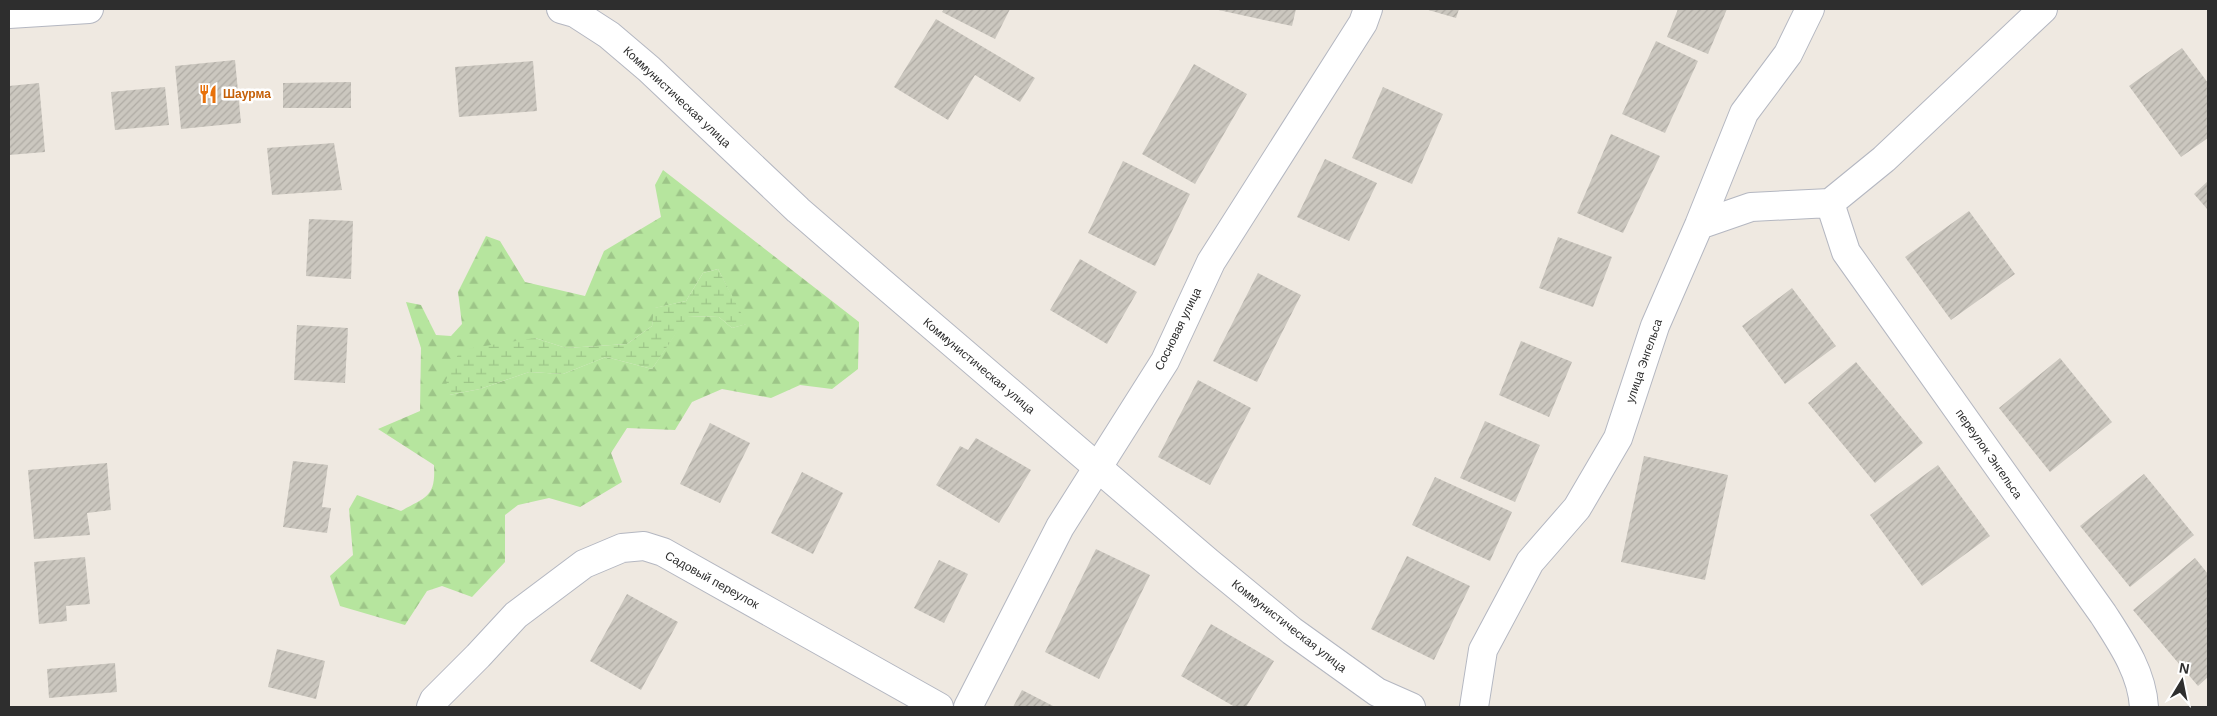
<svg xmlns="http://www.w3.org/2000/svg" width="2217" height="716" font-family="Helvetica,sans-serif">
  <defs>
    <pattern id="forest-firs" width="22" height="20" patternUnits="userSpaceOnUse" patternTransform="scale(1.25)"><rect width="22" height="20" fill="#b6e59e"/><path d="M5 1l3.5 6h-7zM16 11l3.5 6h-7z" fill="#9dc588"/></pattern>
    <pattern id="wetland-marsh" width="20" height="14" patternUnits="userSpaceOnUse" patternTransform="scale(1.25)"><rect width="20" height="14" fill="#b6e59e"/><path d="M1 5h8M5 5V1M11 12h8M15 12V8" fill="none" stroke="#9dc588"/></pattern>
    <pattern id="building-hatch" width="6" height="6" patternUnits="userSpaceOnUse" patternTransform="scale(1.25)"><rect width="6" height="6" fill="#cbc7bf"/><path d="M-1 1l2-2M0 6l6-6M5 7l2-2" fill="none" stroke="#afaba4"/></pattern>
  </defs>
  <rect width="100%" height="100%" fill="#efe9e1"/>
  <path fill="url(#forest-firs)" fill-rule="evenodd" d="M663,170L859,322L858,369L832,389L800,385L771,398L722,389L692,402L675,430L627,428L611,453L622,482L580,507L549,498L518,505L505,515V562L472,597L442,586L427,591L405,625L340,606L330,576L353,555L349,509L357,495L401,511C426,497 436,497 434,465L378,429L420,411L421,348L406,302L421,305L436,335L451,336L462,324L458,292L486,236L500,241L525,282L585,296L604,251L661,217L655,185ZM718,269L746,324L732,328L719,317L687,316L652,369L606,357L563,374L529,372L480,389L449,395L535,338L566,348L627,344L652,326L655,308L686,301L703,273Z"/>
  <path fill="url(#wetland-marsh)" d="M718,269L747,324L732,328L719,317L688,316L652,369L606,357L563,374L529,372L480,389L449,395L446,380L460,350L535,338L566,348L627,344L652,326L654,308L686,301L703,273Z"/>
  <path fill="url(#building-hatch)" d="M944,9H1010L995,39L942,12Z
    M1214,9H1296L1292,26Z
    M1425,9H1459L1456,18Z
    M1678,9H1727L1708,54L1667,37Z
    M936,19L1035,78L1020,102L975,75L948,120L894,87Z
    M1656,41L1698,61L1665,133L1622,114Z
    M2182,48L2208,83V138L2181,157L2129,86Z
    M235,60L241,123L181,129L175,66Z
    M533,61L537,111L459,117L455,67Z
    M1194,64L1247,94L1195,184L1142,154Z
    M351,82V108H283V83Z
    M39,83L45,152L9,155V86Z
    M165,87L169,125L115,130L111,92Z
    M1383,87L1443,114L1412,184L1352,158Z
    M1611,134L1660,156L1623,233L1577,213Z
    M334,143L342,190L272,195L267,148Z
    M1325,159L1377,183L1349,241L1297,217Z
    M1123,161L1190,194L1155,266L1088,233Z
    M2208,181V210L2194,194Z
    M1969,211L2015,274L1951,320L1905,257Z
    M309,219L353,221L351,279L306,276Z
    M1558,237L1612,257L1593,307L1539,288Z
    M1080,259L1137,292L1107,344L1050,310Z
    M1258,273L1301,295L1257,382L1213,361Z
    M1792,288L1836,346L1785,384L1742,326Z
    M297,325L348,328L345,383L294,380Z
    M1521,341L1572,362L1549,417L1499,395Z
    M2060,358L2112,422L2050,472L1999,408Z
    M1856,362L1923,443L1875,483L1808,403Z
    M1198,380L1251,408L1210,485L1158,457Z
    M1485,421L1540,445L1515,502L1460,478Z
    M710,423L750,443L720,503L680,484Z
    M976,438L1031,470L999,523L936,485L960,446L968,450Z
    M1644,456L1728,475L1705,580L1621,562Z
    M293,461L328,465L322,507L331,508L327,533L283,527Z
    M107,463L111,510L87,513L90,535L34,539L28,470Z
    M1938,465L1990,536L1922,586L1870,515Z
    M802,472L843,493L813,554L771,533Z
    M2144,474L2194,535L2130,587L2080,526Z
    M1435,477L1512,512L1490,561L1412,525Z
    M1096,549L1150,575L1099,679L1045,652Z
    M1407,556L1470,586L1434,660L1371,629Z
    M85,557L90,604L66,606L67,621L39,624L34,562Z
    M2195,558L2208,574V677L2198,686L2133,610Z
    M939,560L968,574L944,623L914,608Z
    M627,594L678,622L641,690L590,661Z
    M1211,624L1274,661L1246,707H1235L1181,676Z
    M277,649L325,661L316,699L268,687Z
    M115,663L117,692L49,698L47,669Z
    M1022,690L1055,707H1013Z"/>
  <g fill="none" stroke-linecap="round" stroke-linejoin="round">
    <g stroke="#b4b7c1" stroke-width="30">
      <path id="minor" d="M1830,203L1846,252L2103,614C2121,642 2142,672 2144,707
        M1699,225L1751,207L1830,203L1884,159L2043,9
        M431,707L434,700L478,656L516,615L584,564L622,548L644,546L663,552L939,707
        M968,707L1060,527L1165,361L1211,262L1363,23L1368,9
        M1474,707L1483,650L1530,562L1577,508L1618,438L1655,326L1699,225L1744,113L1788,54L1810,9"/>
    </g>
    <g stroke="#b4b7c1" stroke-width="30">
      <path id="tertiary" d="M561,9L575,13L609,35L649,69L798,210L880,281L1208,562L1292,631L1377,692L1411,707
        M9,14L89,9"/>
    </g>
    <use href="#minor" stroke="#fff" stroke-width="28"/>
    <use href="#tertiary" stroke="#fff" stroke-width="28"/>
  </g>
  <defs>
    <g id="restaurant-bare" transform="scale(1.5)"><path d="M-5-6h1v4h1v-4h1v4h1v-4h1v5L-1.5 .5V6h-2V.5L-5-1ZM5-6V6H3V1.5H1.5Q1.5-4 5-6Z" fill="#e8710a" stroke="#fff" stroke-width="2.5" paint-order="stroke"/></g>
  </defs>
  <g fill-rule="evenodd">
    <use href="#restaurant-bare" x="208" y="94"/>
  </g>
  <g text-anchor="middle" stroke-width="5" stroke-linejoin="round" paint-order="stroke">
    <g font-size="12" font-weight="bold" fill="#c56008" stroke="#fff" text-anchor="start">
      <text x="223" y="98">Шаурма</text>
    </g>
    <g font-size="12" fill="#2e2e2e" stroke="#fff">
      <text transform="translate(677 97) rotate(43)" y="4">Коммунистическая улица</text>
      <text transform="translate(1178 329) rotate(-64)" y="4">Сосновая улица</text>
      <text transform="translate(1644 361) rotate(-71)" y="4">улица Энгельса</text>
      <text transform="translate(979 366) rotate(40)" y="4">Коммунистическая улица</text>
      <text transform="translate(1989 454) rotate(55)" y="4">переулок Энгельса</text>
      <text transform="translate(712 580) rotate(29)" y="4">Садовый переулок</text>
      <text transform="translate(1289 626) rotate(38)" y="4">Коммунистическая улица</text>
    </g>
  </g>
  <rect width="2217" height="716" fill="none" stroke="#2e2e2e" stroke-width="20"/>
  <g transform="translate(2182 681) rotate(10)" stroke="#ffffff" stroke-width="4" paint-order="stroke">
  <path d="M0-4L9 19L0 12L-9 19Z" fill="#2e2e2e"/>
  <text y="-8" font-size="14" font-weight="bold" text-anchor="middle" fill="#2e2e2e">N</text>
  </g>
</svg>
